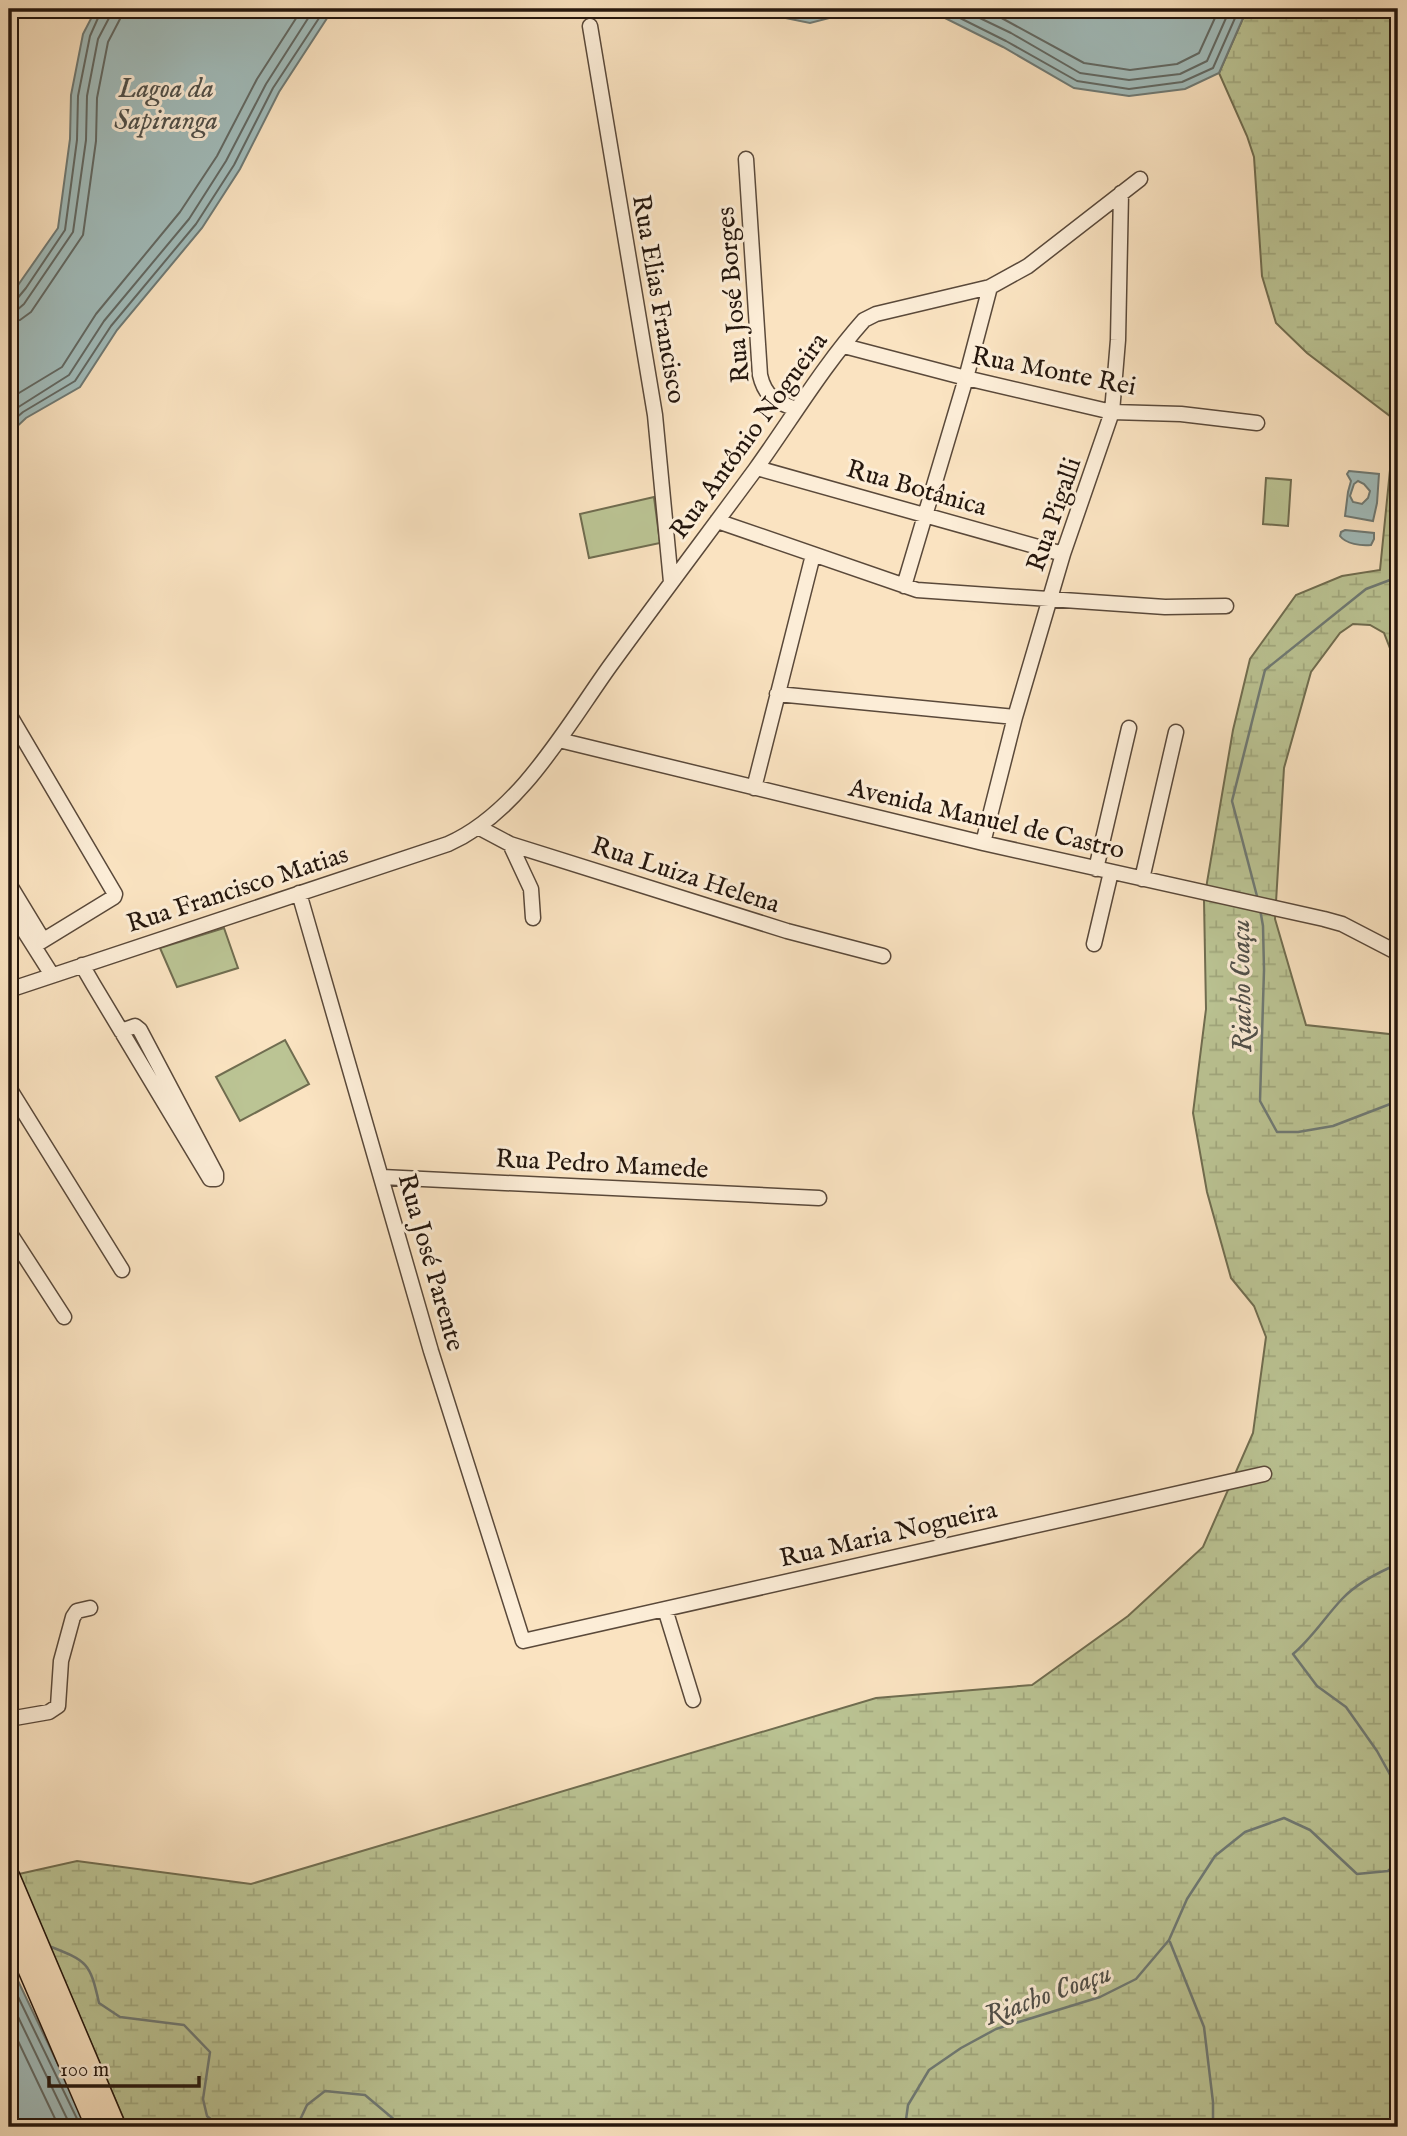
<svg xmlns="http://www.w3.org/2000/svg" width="1407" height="2136" font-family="'IM FELL English',serif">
  <defs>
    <pattern id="wetland-marsh" width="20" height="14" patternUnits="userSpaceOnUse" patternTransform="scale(1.75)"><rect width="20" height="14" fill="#bbc494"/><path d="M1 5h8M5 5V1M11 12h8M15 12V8" fill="none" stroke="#a1a87e"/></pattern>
  </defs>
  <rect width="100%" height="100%" fill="#fae3c1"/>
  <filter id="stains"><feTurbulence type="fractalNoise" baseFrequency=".00286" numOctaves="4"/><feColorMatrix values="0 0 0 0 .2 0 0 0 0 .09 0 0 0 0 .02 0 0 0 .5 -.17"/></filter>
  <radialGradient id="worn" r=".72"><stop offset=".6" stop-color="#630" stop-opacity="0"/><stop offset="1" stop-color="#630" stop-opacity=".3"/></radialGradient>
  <path fill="#bbc494" stroke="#706d50" stroke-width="2" d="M1266,478L1291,480L1288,526L1263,524Z
    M654,497L660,543L589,558L580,514Z
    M224,928L238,968L177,987L160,948Z
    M285,1040L309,1084L240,1121L216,1077Z"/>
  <path fill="url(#wetland-marsh)" stroke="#706d50" stroke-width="2" d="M1247,9H1398V669L1384,633L1370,625L1353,624L1340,633L1311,672L1284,768L1275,919L1306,1025L1398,1035V2127H127L19,1874L77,1861L251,1884L876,1698L1032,1685L1128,1616L1203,1547L1253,1433L1266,1337L1254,1306L1231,1278L1207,1192L1193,1113L1206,1009L1204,900L1233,730L1250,659L1296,595L1342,576L1380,570L1395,420L1307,353L1276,323L1262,276L1254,157L1247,136L1219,73Z"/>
  <path fill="#a1bcbb" stroke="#6f7a75" stroke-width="2" fill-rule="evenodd" d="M96,9H333L279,92L240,169L202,228L117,330L80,387L26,418L9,434V298L58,228L70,139L71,95L83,34Z
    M741,9H864L810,23Z
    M867,9H1247L1219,73L1185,89L1129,96L1074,88L1003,47L943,17Z
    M1349,471L1379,474L1377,503L1373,521L1345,516L1348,492L1351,481L1347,474ZM1358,481L1364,484L1370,491L1368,498L1362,504L1353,502L1350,496L1354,484Z
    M1345,530L1374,533V539L1371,545C1361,546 1346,544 1340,536L1341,532Z
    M9,1962L88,2127H9Z"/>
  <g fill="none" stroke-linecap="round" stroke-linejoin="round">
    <path stroke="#626964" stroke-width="2" d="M929,9L946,11L1006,41L1077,81L1129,89L1182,82L1213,68L1239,9
      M961,9L1011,33L1080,73L1129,80L1180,74L1207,61L1230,9
      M985,9L1084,63L1130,70L1177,64L1199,53L1219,9
      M9,302L16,300L26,288L65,230L77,140L78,96L90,36L102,9
      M9,311L17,310L24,304L73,232L86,140L87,96L98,39L109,18L110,9
      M9,321L20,320L31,312L83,235L96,141L97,98L108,42L120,19L121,9
      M9,399L62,367L96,314L180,212L217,156L257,79L302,9
      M9,413L69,375L104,321L189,219L226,161L266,84L314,9
      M9,424L23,412L75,381L111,326L196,224L234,165L273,88L325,9
      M9,1978L81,2127
      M9,1998L71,2127
      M9,2022L59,2127"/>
    <path stroke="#6f7a75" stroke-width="2.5" d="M1258,900L1232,801L1265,670L1366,589L1398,577
      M1260,909L1263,926L1264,970L1260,1101L1277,1132H1298L1333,1126L1398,1101
      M1398,1564C1379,1572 1356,1584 1342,1599C1325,1617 1312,1638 1293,1654L1317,1686L1346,1707L1377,1751L1398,1789
      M1170,1942L1204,2027L1213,2102V2127
      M49,1946C87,1961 90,1962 99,2003L120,2017L184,2025L210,2052L203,2099L207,2116L220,2127
      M284,2127L299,2122L307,2105L325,2091L365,2095L403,2127
      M905,2127L908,2105L929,2070L961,2048L996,2029L1100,1997L1136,1979L1169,1940L1187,1899L1215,1856L1245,1832L1284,1818L1310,1830L1357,1874L1388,1871L1398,1862"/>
    <g stroke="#5a493a" stroke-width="17">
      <path id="minor" d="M590,26L655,415L671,582
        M746,159L760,375C765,397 776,402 796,409
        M844,346L966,378L1112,412L1181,414L1257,423
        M757,468L1063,554
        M717,521L917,590L1165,607L1226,606
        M904,586L966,378L990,287
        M777,694L1015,717
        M9,714L115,894L114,897L34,946
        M559,740L983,843L1324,919L1342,924L1398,953
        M754,788L813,555
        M478,827L510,844L787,931L883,956
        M983,843L1015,717L1063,554L1112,412L1118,340L1121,193
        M510,844L531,889L533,918
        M1096,869L1129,728
        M1142,879L1176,732
        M9,884L43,940
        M299,893L431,1351L523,1641L1264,1474
        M9,907L52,975
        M1094,944L1111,872
        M82,965L93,984L210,1179H216V1174L140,1030L135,1026L121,1031
        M9,990L448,844C519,813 567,726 610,666C658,600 707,535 755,470C791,420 823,366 864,320L876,314L990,287L1028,266L1140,179
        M9,1088L122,1270
        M382,1177L819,1198
        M9,1232L64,1317
        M665,1609L693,1700
        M9,1719L49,1712L58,1706L61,1661L73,1617L77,1611L90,1608"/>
    </g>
    <g stroke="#24160d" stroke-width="24">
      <path id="highway" d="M9,1877L115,2127
        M9,1923L97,2127"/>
    </g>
    <use href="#minor" stroke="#fcedd7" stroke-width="14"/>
    <use href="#highway" stroke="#fae3c1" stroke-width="21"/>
  </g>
  <g text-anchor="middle" stroke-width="6" stroke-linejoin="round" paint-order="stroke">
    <g font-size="26" fill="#24160d" stroke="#fcedd7">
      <text transform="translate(732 295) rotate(-95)" y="9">Rua José Borges</text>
      <text transform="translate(660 299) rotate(80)" y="9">Rua Elias Francisco</text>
      <text transform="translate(1054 370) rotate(11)" y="9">Rua Monte Rei</text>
      <text transform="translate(748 435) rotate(-54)" y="9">Rua Antônio Nogueira</text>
      <text transform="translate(917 487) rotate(16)" y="9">Rua Botânica</text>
      <text transform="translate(1053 514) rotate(-71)" y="9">Rua Pigalli</text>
      <text transform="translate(987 818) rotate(13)" y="9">Avenida Manuel de Castro</text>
      <text transform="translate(686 874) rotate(18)" y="9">Rua Luiza Helena</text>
      <text transform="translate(237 888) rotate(-18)" y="9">Rua Francisco Matias</text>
      <text transform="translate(602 1163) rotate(3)" y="9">Rua Pedro Mamede</text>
      <text transform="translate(432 1262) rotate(74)" y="9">Rua José Parente</text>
      <text transform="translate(888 1533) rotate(-13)" y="9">Rua Maria Nogueira</text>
    </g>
    <g font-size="28" font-style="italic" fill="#50504a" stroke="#fcedd7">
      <text x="166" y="97">Lagoa da<tspan x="166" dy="32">Sapiranga</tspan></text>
      <text transform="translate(1240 986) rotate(-91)" y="10">Riacho Coaçu</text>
      <text transform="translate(1047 1993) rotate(-20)" y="10">Riacho Coaçu</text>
    </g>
  </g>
  <rect width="1407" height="2136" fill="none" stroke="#fae3c1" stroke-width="35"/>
  <rect x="10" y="10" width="1386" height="2115" fill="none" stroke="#24160d" stroke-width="3.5"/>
  <rect x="18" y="18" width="1372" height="2101" fill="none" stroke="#24160d" stroke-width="2"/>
  <path d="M49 2076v10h150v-10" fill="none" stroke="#24160d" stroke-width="3.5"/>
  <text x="60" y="2076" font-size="21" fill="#24160d" stroke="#fcedd7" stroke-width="5" paint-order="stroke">100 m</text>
  <rect width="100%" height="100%" filter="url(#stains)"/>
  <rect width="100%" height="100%" fill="url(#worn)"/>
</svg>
